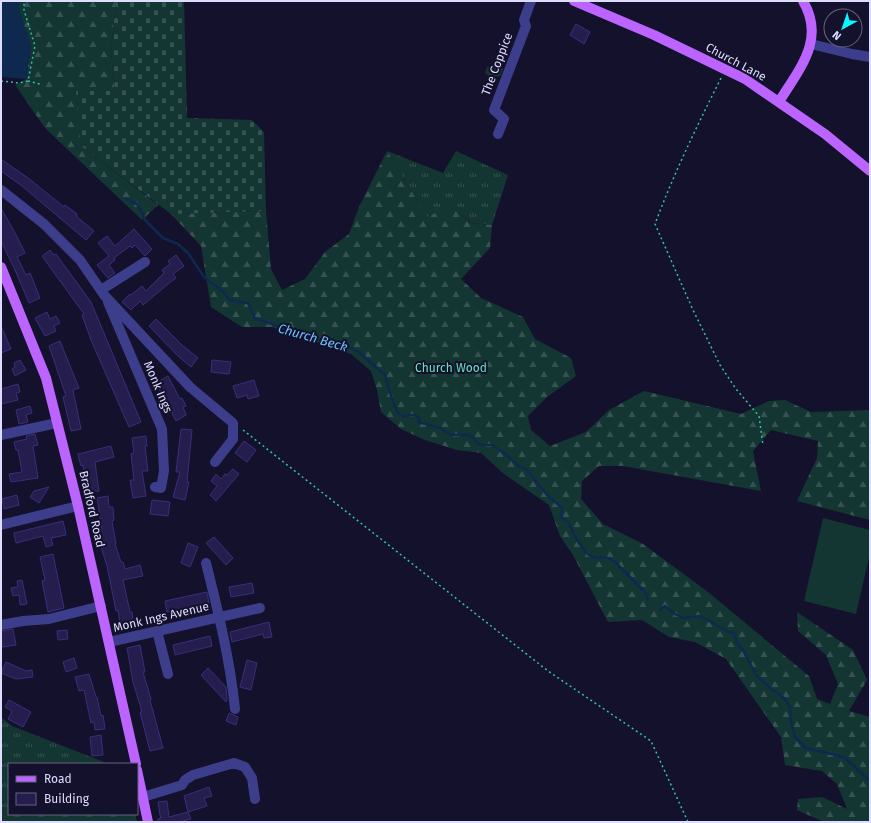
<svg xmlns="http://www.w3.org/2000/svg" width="871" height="823" font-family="'Fira Sans',sans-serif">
  <defs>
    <pattern id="grass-tufts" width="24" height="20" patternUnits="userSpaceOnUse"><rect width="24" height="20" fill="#143633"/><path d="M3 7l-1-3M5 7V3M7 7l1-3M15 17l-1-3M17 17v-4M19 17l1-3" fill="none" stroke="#365352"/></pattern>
    <pattern id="forest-firs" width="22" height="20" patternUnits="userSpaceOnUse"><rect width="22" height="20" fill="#143633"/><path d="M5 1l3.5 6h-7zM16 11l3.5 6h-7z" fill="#365352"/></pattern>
    <pattern id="cemetery-stones" width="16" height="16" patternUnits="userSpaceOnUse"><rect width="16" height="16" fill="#143633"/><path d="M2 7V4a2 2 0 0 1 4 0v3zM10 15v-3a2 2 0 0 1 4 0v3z" fill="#365352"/></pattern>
    <pattern id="park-crowns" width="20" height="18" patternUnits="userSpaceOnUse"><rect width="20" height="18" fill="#143633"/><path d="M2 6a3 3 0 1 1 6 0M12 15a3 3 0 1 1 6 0" fill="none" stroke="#365352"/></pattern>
  </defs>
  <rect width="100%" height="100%" fill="#14112c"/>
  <path fill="url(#grass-tufts)" d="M387,151L443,173L456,151L508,175L492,225L471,223L452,206L427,217Z
    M1,717L12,726L109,764H9V814H135L137,822H1Z"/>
  <path fill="url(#forest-firs)" d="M19,1H116L111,51L115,92L81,146L158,205L142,220L45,128L15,85L26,79L31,47L19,10Z
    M387,151L427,217L452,205L470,223L492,225L490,248L461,279L481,298L523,317L535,339L571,358L576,376L547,397L528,416L531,430L550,446L586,432L609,410L644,391L741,414L769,401L785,400L811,412L870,410V520L797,501L817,458L818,441L771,430L753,451L761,491L623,466H599L582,481L581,499L603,524L643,544L708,592L809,676L817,699L830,704L838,684L826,655L798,631L797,612L853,650L867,680L849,711L870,717V822H824L797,810L798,799L822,797L847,809L837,784L822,771L785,765L781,737L726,659L695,642L669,637L642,620L608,622L573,555L560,536L549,505L504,474L481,453L457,450L425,440L401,429L381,412L377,390L371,371L351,354L272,327H242L211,307L201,246L171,214L266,211L271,269L282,290L305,279L325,252L349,234L359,207Z"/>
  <path fill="url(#cemetery-stones)" d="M116,1H184L187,118L252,120L264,132L266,211L171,214L81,146L76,91H115L111,51Z"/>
  <path fill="url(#park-crowns)" d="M497,64L502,66L501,68L503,69L500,76L492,78L485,73L487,67Z"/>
  <path fill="#143633" d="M823,518L870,530V553L856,614L804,601Z"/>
  <path fill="#0d2950" d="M1,1H19V10L31,47L26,79L1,77Z"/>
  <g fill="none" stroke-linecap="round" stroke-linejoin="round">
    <path stroke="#0d2950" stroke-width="2.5" d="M126,199L137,204L141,210L145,220L163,238L178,244L188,253L204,277L222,291L230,300L248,303L255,319C273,323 289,331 306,337L308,336L349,347L359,352L385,375L392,399L398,413L403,416L415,415L418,417L419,422L440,428L451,435H467L473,437L476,442L481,445H492L507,455L519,466L527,470L547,495L562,508L561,517L568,522L578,542L589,555L596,558L601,557L608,558L615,562L645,592L648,600
      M660,610L665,606L675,614L683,618L700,616L729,632L734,633L737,643L744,652L756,675L772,690L779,694L785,699L790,707L791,722L795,737L806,748L836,755L845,758L870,781"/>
  </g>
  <path fill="#241d4e" stroke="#392f7a" d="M576,24L590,32L584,44L570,35Z
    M1,159L28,178L64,207L65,205L77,214L76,216L94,231L86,240L22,186L1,171Z
    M1,208L15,233L25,253L17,257L26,275L30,273L40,298L29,303L15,270L1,241Z
    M134,229L152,249L145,256L135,245L132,248L130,246L114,258L115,260L109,265L115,273L108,278L97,265L109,256L98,243L107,236L115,246Z
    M50,250L54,255L56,254L61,261L91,302L141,422L129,427L91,340L82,315L84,314L42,256Z
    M176,255L184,266L173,274L176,278L168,284L143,305L140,301L131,310L122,302L130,294L131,295L142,286L146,291L164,273L162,270L170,264L168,261Z
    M47,312L50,319L56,316L60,323L54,326L56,331L45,336L35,318Z
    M156,319L182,345L198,358L191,367L178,356L149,326Z
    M1,326L11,349L1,353Z
    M60,341L79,388L73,390L81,429L71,431L63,397L66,396L49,346Z
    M20,360L26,370L15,376L12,369L15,367L14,363Z
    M212,360L231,362L229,374L211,372Z
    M168,376L180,399L182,398L186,406L183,407L186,415L176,421L156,383Z
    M254,380L259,396L248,399L247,395L237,398L233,386Z
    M18,384L20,392L16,393L18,400L1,404V389Z
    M30,406L32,413L26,415L28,422L19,424L16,410Z
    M181,429L192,430L187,482H189L185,500L173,497L180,472H176Z
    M35,434L38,445L33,446L38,478L11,482L9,474L22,472L18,450H16L14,442L27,439L26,436Z
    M146,436L147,446H145L148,471H142L146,496L133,498L130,480H134L131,454L134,453L132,438Z
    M244,441L256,450L247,462L235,453Z
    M111,446L114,457L95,462L99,491L86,492L83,465L81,466L78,454Z
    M233,469L239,474L216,501L210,495L217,486L211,481L216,474L221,479L225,474L227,475Z
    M49,487L39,503L30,497L34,491Z
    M17,495L19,505L4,509L2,499Z
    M108,496L109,507H113L114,520L112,521L116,544H115L121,562H123L125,569L140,565L143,576L123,580L130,612H132L134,628L121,630L118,610L116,611L107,566L102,550L98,530H102L97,498Z
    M152,500L170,502L168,516L150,514Z
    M63,521L66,535L51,538L53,545L46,547L43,536L16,543L14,533Z
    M214,537L233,558L226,565L206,543Z
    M188,543L198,547L190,567L181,563Z
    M53,554L64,608L48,612L42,581L45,580L40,557Z
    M22,580L27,604L20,605L19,595L13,596L11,588L18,587L17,581Z
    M252,583L254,593L231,597L229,587Z
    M207,592L209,603L167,612L165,601Z
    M269,622L272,637L264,638L263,634L232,642L230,632Z
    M13,629L16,645L2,647L1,631Z
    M67,630L68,639L58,640L57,631Z
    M210,636L212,646L175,655L173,645Z
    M140,645L145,672H143L151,699L150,700L163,748L150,751L140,712H142L133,682L127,648Z
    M74,658L77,668L66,672L63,662Z
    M247,660L257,663L251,690L240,687Z
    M6,662L26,671L32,670L33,677L16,679L1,673Z
    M208,668L226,687L227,700L226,702L201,675Z
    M89,674L96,697H97L101,716L103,715L105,729L95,730L94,722L91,723L84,690L79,691L75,677Z
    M9,700L31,712L23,727L8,719L12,711L5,707Z
    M229,713L238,717L236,725L226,721Z
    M101,735L103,755L92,756L90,737Z
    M209,787L212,796L204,798L207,806L188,812L191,819L179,822H158V819L161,818L160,815L158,802L167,801L169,817L188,812L184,796Z"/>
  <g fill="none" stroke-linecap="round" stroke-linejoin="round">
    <path stroke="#30c0af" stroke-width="1.5" stroke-dasharray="2 3" stroke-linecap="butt" d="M721,78C697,126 674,173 655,224L693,310L720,365L736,389L759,416L763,445
      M1,81L19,83L28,81L35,46L24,10V1
      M28,81L40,84
      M243,430L548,671L651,741L688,822"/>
    <path stroke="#3c3e8c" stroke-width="10" d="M811,44L852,54L870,57
      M498,134L504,119L494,110L526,26L524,20L531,1
      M1,190L44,224L80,260L104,295L190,387L233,423V439L215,462
      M101,290L145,262
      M108,302L162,429L164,471L161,488L155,487
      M1,435L57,423
      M1,525L78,506
      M206,563C218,611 230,659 235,709
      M1,625L23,621L49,619L101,606
      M157,631L168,674
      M109,642L260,608
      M143,797L182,785L185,780L193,775L234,763L245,767L252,778L255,799"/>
    <path stroke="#bc64ff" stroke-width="10" d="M574,1L654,35L745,79L825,134L870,171
      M779,102C799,69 826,40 803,1
      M1,267L46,378L78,506L136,764
      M137,770L148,822"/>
  </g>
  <g text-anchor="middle" stroke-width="4" stroke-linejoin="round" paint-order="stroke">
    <g font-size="12" fill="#deddff" stroke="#14112c">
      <text transform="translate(736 62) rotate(28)" y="4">Church Lane</text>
      <text transform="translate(497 64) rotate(-69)" y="4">The Coppice</text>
      <text transform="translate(158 387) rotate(67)" y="4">Monk Ings</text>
      <text transform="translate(92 509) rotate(77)" y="4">Bradford Road</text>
      <text transform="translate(161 617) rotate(-13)" y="4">Monk Ings Avenue</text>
    </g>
    <g font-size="12" fill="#65e2bc" stroke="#14112c">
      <text x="451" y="372">Church Wood</text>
    </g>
    <g font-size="13" font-style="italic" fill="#6bc3ff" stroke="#14112c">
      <text transform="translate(313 337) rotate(16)" y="5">Church Beck</text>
    </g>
  </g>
  <rect width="871" height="823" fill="none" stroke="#deddff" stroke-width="4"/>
  <rect x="8" y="763" width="130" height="52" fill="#14112c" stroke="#656380"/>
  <rect x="16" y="776" width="20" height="6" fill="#bc64ff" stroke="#656380"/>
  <text x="44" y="783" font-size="12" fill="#deddff">Road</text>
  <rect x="16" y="793" width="20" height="12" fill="#241d4e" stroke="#656380"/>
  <text x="44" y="803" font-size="12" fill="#deddff">Building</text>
  <g transform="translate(843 28) rotate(220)"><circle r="19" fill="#14112c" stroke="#656380"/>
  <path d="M0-3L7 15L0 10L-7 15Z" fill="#09f5ff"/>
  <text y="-6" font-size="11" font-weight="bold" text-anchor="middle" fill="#deddff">N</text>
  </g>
</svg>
